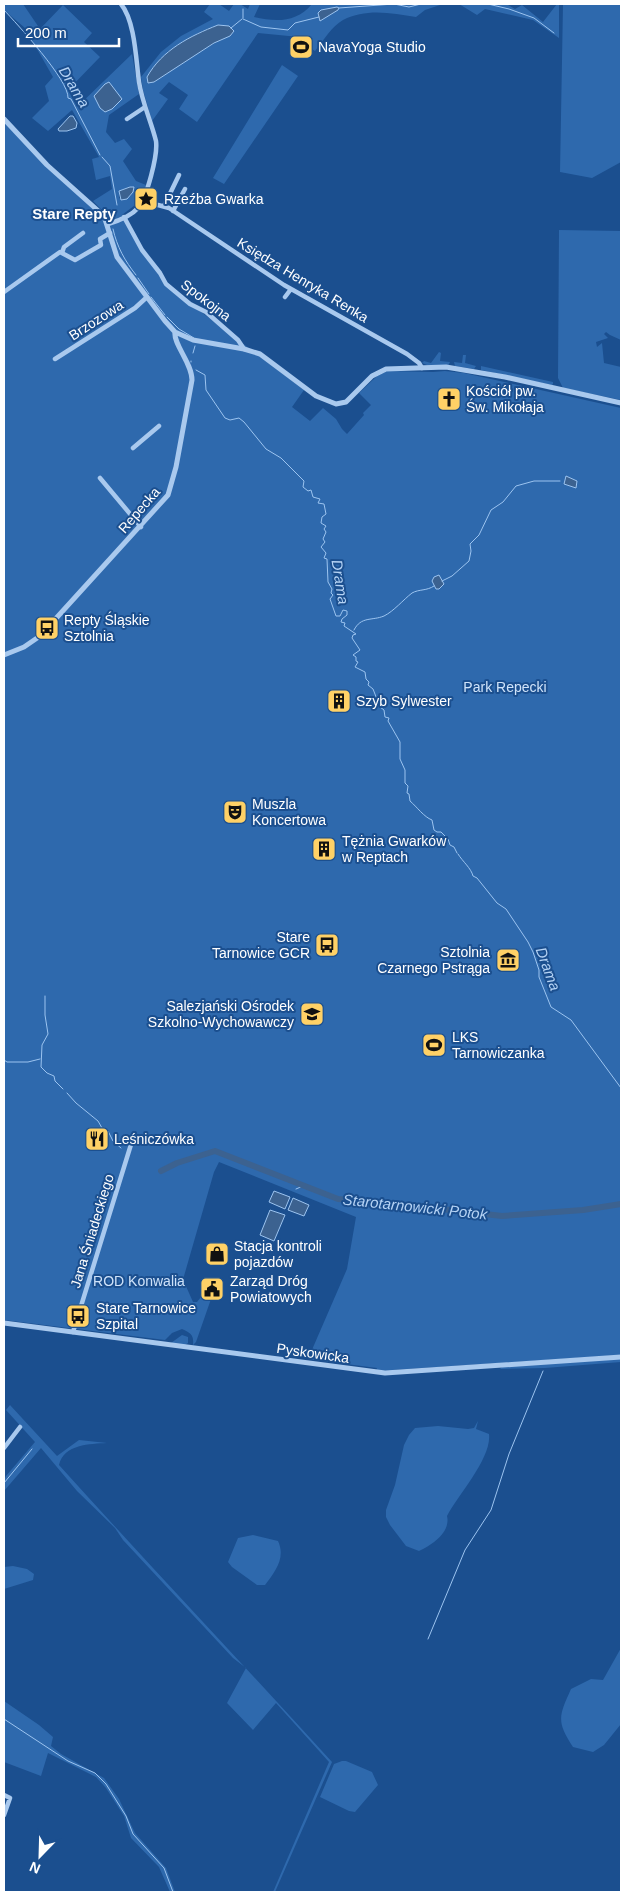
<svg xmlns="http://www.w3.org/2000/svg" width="625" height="1896" font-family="Arial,sans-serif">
  <rect width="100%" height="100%" fill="#1b4f8f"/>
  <path fill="#2e69ad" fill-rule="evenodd" d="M4,4H23L40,29L63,5L92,33L84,42L100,57L68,90L77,107L132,54L139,94L109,115L106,132L115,143L124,139L132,149L123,161L136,181L146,185L139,202L122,215L124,216L146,254L165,280L184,299L304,390L292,407L310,421L323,408L336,419L342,429L347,434L364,415L363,413L371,405L359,393L377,376L387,371L433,372L445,371L464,373L621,408V1355L376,1371L377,1368L308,1359L347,1269L356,1217L219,1162L214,1172L182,1283L185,1284L193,1302H197L201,1297L207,1296L211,1299L196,1342L193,1345C194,1335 191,1333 182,1329L172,1333L165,1340L4,1320V121L95,208L102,210L93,201L112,189L110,176L96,180L92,159L99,157L72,110L48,131L32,118L49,101L45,86L53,77L25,28L4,10ZM130,187L131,195L123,200L119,198V191Z
    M210,4H219L229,11L234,4H240L248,9L250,4H260L254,17C276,22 296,23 312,4H443L425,10L416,17C392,13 366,8 343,20C332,26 323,41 315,51L298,40L299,37L258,33L197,122L179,109L188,95L169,82L159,93L168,99L152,121L143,90L141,77L161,52L181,36L213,19L204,12ZM218,25L229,26L234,31L230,36L223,38L176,67L154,82L167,52L200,32Z
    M459,4H509L508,5L515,9L522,5L543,22L557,4H559V38L533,20L485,9L477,15Z
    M563,4H621V162L592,178L560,172Z
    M282,65L298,76L224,184L213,178Z
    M559,230L621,231V340L610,335L606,332L604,334L608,338L596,342L597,347L602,343L604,363L621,367V400L563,388L558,378Z
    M439,352L441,353L440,361L450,362L448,366L427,365L422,363L424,361L431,363Z
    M463,355H466L465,363L476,366L474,369L455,366L454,362L462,363Z
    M481,366L553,382V384L552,385L481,370Z
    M182,1335L188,1337V1343L185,1345L171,1343Z
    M621,1359V1362L545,1368L500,1369L502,1367Z
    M10,1405L57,1456L79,1440L107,1443C90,1444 64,1444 59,1465C149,1565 242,1663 332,1762L275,1892H273L329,1762L276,1703L253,1730L227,1703L246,1668L233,1658L123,1540L115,1528L77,1491L41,1448L4,1491V1481L6,1476L35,1442L6,1410Z
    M478,1421L476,1429L489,1434C492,1458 458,1495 447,1516C451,1532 432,1545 419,1551L406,1546L390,1525L386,1517V1510L395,1485L404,1445L409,1435L415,1428L438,1426L468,1429L474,1428Z
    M253,1535L278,1541C286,1558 275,1572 265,1585H257L232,1567L228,1562L238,1538Z
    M13,1566L27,1569L34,1574L33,1580L4,1589V1567Z
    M621,1648V1724L604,1745L593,1752L573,1747C556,1721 559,1716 571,1689L591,1679L603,1680Z
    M4,1701L39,1725L53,1737L51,1746L61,1754L104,1778L119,1799L135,1833L166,1868L175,1892H170L159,1867L131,1838L124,1816L106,1788L96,1777L48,1753L41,1776L4,1762Z
    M342,1761H346L372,1772L378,1785L355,1812L349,1811L320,1797L334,1764Z"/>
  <path fill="#3c6290" stroke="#9cc4f0" d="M337,7L339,8L338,10L320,21L318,13L321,10Z
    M218,25L229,26L234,31L230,36L214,43L154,82L148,83L147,77C162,50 190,36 218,25Z
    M109,82L122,99L112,109L105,112L100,108L94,96L105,84Z
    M70,116H73L77,123L76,128L67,131H59L58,129Z
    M130,187H134L133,192L127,199L121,200L119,191Z
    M566,476L577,481L576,488L564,484Z
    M439,575L444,584L439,589H436L432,581L434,577Z
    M274,1191L290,1197L285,1209L269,1202Z
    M293,1198L309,1205L304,1216L288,1210Z
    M270,1210L285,1215L274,1241L260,1235Z"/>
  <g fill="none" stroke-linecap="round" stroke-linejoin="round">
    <path stroke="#9cc4f0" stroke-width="1" d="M488,4L509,9L534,18L554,33
      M339,8L394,4L409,7L421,4
      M4,10C17,24 69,80 68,98L71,99L100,155
      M243,18V9
      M243,19L261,27L288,30L295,23L319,17
      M231,28L242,19
      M102,157L110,166L117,205
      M113,229C117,247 125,261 136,275
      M138,278L149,294
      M151,297L165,315
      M167,317L179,329L194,338
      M193,353L195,346
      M191,362V361
      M196,370L205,375L206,390L225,418L230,420L239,418L244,422L266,449L281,458L304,481L303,487L308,491L311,490L313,497L320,499L318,503L324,504L326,514L322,517L321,523L326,526L324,529L326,532L323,539L325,542L321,547L326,553L324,558L327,559L328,582L332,589L331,593L333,595L330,599L336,616H340L343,610L347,611V615L342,619L341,622L345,623L344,626L356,634L353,635L352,638L360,650L353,655L356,657V661L358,662L355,667L365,672L366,679L369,682L368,685L373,689L380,707L384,710L385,717L389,718L388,721L400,742V759L405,770V783L408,786L407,793L409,794L410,801C417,807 424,817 432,820L434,830L437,832H441L448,839L450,845L454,847L457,853
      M442,581L452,576L469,561L471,551L470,544L479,535L491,510L503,502L516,486L534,481H560
      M354,630C361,616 372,621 384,616C394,611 403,600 412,593C419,589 427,591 434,586
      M458,854C463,862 471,868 473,876L477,878L497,903L506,909L528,942L533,952L539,970V977L551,1007L571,1020L621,1088
      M45,996V1015L48,1034L42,1045L41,1067L47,1073L54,1076L55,1081L63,1089
      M4,1060L7,1062H28L40,1059
      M67,1093L76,1103L98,1121L102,1128L108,1131L113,1141L121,1148
      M296,1189L303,1186
      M4,1483L32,1449
      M428,1639L465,1550L491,1510L509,1454L543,1371
      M4,1719L68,1761L95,1773L106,1784L126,1816L133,1834L164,1868L173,1892"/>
    <path stroke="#3c6290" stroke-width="6" d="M161,1171L177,1163L215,1151L338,1199L424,1207L502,1216L583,1210L621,1204"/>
    <path stroke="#a9c9ee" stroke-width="4.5" d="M127,119L145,107
      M140,204L158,205L169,208L284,285L407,354L419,363L422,368
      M164,206L179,175
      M173,211L185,189
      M124,217L142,250L160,273L166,284L190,304L206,312L238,340L244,349
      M108,224C118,221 131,216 138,208C147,197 158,155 156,141C151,121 142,102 139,82C136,60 135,21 121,4
      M62,253L64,247L83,233
      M4,292L60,252L75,260L101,245L100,239L110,233
      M285,297L291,289
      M55,359L135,308L147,297
      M133,448L159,426
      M100,478L141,527
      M73,1332L133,1138
      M4,1448L20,1427
      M4,1795L10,1798L4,1815"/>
    <path stroke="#a9c9ee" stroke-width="5" d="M4,119L47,165L104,216L117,257L165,321L175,332L193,340L244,349L260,354L316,396L336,404L346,402L372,376L386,369L446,367L505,377L621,403
      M4,655L24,647L40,636L168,495L176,467L192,380C192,363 173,344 175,332
      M4,1323L385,1373L621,1357"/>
  </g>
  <defs>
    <g id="stadium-square" transform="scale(1.25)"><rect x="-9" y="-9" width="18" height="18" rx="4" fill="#ffd166" stroke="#1b4f8f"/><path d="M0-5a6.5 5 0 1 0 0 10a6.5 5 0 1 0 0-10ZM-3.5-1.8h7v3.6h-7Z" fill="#111"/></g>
    <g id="sight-square" transform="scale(1.25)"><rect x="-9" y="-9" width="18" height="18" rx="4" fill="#ffd166" stroke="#1b4f8f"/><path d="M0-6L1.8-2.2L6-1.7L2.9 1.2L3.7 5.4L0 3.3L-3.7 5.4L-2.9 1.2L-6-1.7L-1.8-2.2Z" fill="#111"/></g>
    <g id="church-square" transform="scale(1.25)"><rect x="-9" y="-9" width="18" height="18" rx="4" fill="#ffd166" stroke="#1b4f8f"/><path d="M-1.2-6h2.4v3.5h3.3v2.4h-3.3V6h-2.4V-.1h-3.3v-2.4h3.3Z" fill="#111"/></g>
    <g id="bus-square" transform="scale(1.25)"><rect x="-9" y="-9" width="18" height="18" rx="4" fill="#ffd166" stroke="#1b4f8f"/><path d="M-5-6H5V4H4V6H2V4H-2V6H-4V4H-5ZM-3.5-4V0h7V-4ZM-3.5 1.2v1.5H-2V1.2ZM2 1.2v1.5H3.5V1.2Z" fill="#111"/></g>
    <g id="building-square" transform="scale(1.25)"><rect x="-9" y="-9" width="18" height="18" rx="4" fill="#ffd166" stroke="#1b4f8f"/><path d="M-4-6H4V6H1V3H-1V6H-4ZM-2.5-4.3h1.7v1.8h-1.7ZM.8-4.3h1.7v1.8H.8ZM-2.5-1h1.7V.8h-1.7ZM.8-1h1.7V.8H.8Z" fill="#111"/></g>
    <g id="theatre-square" transform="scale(1.25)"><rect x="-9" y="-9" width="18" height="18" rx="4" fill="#ffd166" stroke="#1b4f8f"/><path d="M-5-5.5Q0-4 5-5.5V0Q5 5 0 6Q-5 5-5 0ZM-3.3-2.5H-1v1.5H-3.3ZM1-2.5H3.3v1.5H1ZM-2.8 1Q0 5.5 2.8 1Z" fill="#111"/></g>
    <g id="museum-square" transform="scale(1.25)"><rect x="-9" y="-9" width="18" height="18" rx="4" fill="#ffd166" stroke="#1b4f8f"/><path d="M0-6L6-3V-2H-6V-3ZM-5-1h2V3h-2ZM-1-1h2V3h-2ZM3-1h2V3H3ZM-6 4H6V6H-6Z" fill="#111"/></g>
    <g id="school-square" transform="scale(1.25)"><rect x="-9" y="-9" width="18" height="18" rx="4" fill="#ffd166" stroke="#1b4f8f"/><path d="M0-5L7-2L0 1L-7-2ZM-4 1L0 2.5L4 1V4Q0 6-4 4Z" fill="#111"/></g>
    <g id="restaurant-square" transform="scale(1.25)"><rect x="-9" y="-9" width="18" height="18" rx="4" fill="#ffd166" stroke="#1b4f8f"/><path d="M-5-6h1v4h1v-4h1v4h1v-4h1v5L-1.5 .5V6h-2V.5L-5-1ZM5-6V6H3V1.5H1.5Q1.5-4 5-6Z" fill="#111"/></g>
    <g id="shop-square" transform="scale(1.25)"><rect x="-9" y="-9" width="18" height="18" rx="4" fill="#ffd166" stroke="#1b4f8f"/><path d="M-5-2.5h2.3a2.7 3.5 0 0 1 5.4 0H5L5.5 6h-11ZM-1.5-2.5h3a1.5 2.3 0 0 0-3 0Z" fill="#111"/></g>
    <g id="civic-square" transform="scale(1.25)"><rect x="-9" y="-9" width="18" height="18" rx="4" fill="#ffd166" stroke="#1b4f8f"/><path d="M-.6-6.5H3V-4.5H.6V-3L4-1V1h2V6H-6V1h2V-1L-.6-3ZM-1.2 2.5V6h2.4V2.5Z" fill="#111"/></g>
  </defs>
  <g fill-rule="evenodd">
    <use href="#stadium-square" x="301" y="47"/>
    <use href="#sight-square" x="146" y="199"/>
    <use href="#church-square" x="449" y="399"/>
    <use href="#bus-square" x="47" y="628"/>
    <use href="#building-square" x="339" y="701"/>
    <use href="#theatre-square" x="235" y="812"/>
    <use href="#building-square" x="324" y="849"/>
    <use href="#bus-square" x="327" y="945"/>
    <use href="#museum-square" x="508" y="960"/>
    <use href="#school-square" x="312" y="1014"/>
    <use href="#stadium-square" x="434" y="1045"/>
    <use href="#restaurant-square" x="97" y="1139"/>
    <use href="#shop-square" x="217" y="1254"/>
    <use href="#civic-square" x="212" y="1289"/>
    <use href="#bus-square" x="78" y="1316"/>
  </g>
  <g text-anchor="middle" stroke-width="4" stroke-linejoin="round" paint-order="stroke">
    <g font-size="14" fill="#fff" stroke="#1b4f8f" text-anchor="start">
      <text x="318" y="52">NavaYoga Studio</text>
      <text x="164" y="204">Rzeźba Gwarka</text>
      <text x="466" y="396">Kościół pw.<tspan x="466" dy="16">Św. Mikołaja</tspan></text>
      <text x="64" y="625">Repty Śląskie<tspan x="64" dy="16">Sztolnia</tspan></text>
      <text x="356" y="706">Szyb Sylwester</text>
      <text x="252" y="809">Muszla<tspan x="252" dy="16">Koncertowa</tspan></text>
      <text x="342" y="846">Tężnia Gwarków<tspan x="342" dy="16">w Reptach</tspan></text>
      <text x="310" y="942" text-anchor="end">Stare<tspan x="310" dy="16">Tarnowice GCR</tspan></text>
      <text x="490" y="957" text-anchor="end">Sztolnia<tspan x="490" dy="16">Czarnego Pstrąga</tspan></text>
      <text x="294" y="1011" text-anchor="end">Salezjański Ośrodek<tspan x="294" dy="16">Szkolno-Wychowawczy</tspan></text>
      <text x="452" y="1042">LKS<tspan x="452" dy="16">Tarnowiczanka</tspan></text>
      <text x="114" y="1144">Leśniczówka</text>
      <text x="234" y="1251">Stacja kontroli<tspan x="234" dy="16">pojazdów</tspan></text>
      <text x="230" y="1286">Zarząd Dróg<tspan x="230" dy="16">Powiatowych</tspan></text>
      <text x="96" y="1313">Stare Tarnowice<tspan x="96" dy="16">Szpital</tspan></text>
    </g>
    <g font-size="14" fill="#fff" stroke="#1b4f8f">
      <text transform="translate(303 280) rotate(31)" y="5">Księdza Henryka Renka</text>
      <text transform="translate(206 300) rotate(37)" y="5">Spokojna</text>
      <text transform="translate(96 320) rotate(-33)" y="5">Brzozowa</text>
      <text transform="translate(139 510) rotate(-49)" y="5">Repecka</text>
      <text transform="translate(92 1231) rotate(-73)" y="5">Jana Śniadeckiego</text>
      <text transform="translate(313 1353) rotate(8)" y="5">Pyskowicka</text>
    </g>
    <g font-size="14" fill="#cfe3fa" stroke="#1b4f8f">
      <text x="505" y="692">Park Repecki</text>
      <text x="139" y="1286">ROD Konwalia</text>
    </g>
    <g font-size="15" font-style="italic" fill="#b5d3f5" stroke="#1b4f8f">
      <text transform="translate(74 87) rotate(59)" y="5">Drama</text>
      <text transform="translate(340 582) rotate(81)" y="5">Drama</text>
      <text transform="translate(548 969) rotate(70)" y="5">Drama</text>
      <text transform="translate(415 1207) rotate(6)" y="5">Starotarnowicki Potok</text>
    </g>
    <g font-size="15" font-weight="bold" fill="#fff" stroke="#1b4f8f">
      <text x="74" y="219">Stare Repty</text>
    </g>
  </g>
  <rect width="625" height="1896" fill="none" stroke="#ffffff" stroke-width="10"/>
  <g transform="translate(40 1856) rotate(203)" stroke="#1b4f8f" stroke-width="4" paint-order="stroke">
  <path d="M0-4L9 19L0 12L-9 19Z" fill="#ffffff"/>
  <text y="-8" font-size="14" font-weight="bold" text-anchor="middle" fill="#ffffff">N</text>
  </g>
  <path d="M18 38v8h101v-8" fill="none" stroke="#ffffff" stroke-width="2.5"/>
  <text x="25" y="38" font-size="15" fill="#ffffff" stroke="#1b4f8f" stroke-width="4" paint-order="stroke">200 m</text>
</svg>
